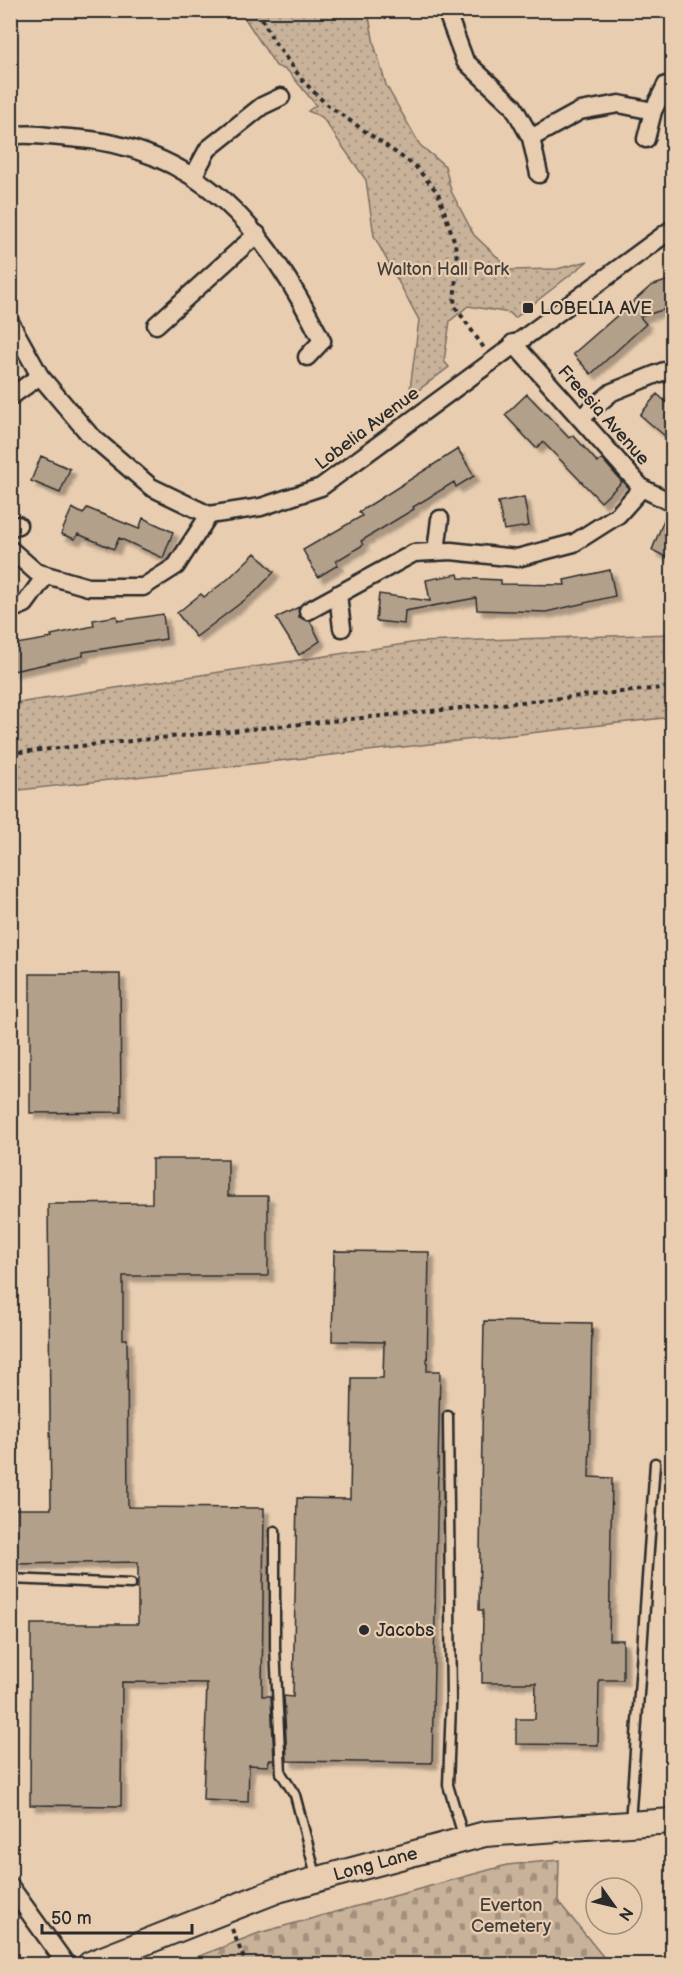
<svg xmlns="http://www.w3.org/2000/svg" width="683" height="1975" font-family="'Balsamiq Sans',sans-serif">
  <defs>
    <pattern id="grass-dots" width="8" height="8" patternUnits="userSpaceOnUse" patternTransform="scale(1.5)"><rect width="8" height="8" fill="#c9b29a"/><path d="M2 2h.1M6 6h.1" fill="none" stroke="#a3917e" stroke-width="1.8" stroke-linecap="round"/></pattern>
    <pattern id="cemetery-stones" width="16" height="16" patternUnits="userSpaceOnUse" patternTransform="scale(1.5)"><rect width="16" height="16" fill="#c9b29a"/><path d="M2 7V4a2 2 0 0 1 4 0v3zM10 15v-3a2 2 0 0 1 4 0v3z" fill="#a3917e"/></pattern>
    <filter id="shadow"><feDropShadow dx="5.5" dy="5.5" stdDeviation="1.5" flood-color="#0004"/></filter>
  </defs>
  <rect width="100%" height="100%" fill="#e8cdb0"/>
  <filter id="ink" filterUnits="userSpaceOnUse"><feTurbulence type="fractalNoise" baseFrequency=".0167" numOctaves="2"/><feDisplacementMap in="SourceGraphic" scale="12" xChannelSelector="R" yChannelSelector="G"/><feConvolveMatrix kernelMatrix="1 2 1 2 8 2 1 2 1" color-interpolation-filters="sRGB"/></filter>
  <g filter="url(#ink)">
    <path fill="url(#grass-dots)" stroke="#7a6e62" stroke-width="1.5" d="M240,11H368L374,44L386,85L420,145L445,166L451,191L474,235L511,270L557,269L588,261L515,318L510,313L468,306L450,321L444,361L449,367L409,397L419,320L374,236L366,180L322,117L308,111L316,105L288,71L276,66Z
      M672,634V717L11,791V704L418,642Z"/>
    <path fill="url(#cemetery-stones)" stroke="#7a6e62" stroke-width="1.5" d="M559,1860L558,1901L609,1964H179L259,1933L507,1865Z"/>
    <path fill="#b3a08b" stroke="#2b2b2b" stroke-width="1.5" filter="url(#shadow)" d="M672,279V307L640,317L646,324L591,374L573,354L651,286Z
      M527,394L569,438L573,435L598,463L602,459L622,482L601,502L543,442L536,448L505,415Z
      M657,394L672,407V442L640,415Z
      M458,449L474,476L456,487L454,482L413,507L414,509L361,541L363,545L336,561L338,565L318,577L303,550L362,516L359,512Z
      M41,456L70,469L60,493L31,481Z
      M524,497L529,526L504,530L498,502Z
      M72,508L83,514L87,508L139,529L143,518L173,532L163,558L119,538L114,549L78,534L75,539L61,534Z
      M667,512L672,513V560L652,550Z
      M255,553L274,572L255,592L196,637L177,613L201,594L204,597L228,579Z
      M610,570L615,596L546,612L477,610L476,598L405,611L404,624L376,621L379,594L430,601L426,580L458,574L459,578L501,580V584L565,585L564,580Z
      M299,607V617L310,621L320,641L299,655L276,618Z
      M163,614L166,639L83,652V656L13,671L10,645L52,638L51,635L94,626L93,620L117,616L118,621Z
      M30,974H120L121,1112L30,1113Z
      M152,1159H228V1196H268V1276H123V1339H127L128,1507L264,1508L262,1696H271L274,1760H269L268,1766L249,1765L248,1802L203,1800L207,1683L122,1682L121,1806L30,1805L31,1624H138V1562L15,1564V1509H51L48,1204L152,1203Z
      M334,1251L429,1252L427,1371H440L432,1763L287,1761L284,1696L293,1697L297,1498L350,1499L352,1378H383L384,1342L332,1341Z
      M484,1321L592,1323L589,1477L612,1478L609,1640H623V1680H599L598,1745L516,1744V1719H535L536,1683H482L483,1610H479Z"/>
    <g fill="none" stroke-linecap="round" stroke-linejoin="round">
      <g stroke="#2b2b2b" stroke-width="13">
        <path id="lane" d="M448,1416L451,1704L448,1785L464,1839
          M275,1531V1647L281,1773L295,1795L317,1879
          M10,1579L131,1584
          M630,1823L655,1463"/>
      </g>
      <g stroke="#2b2b2b" stroke-width="21">
        <path id="street" d="M446,10L465,61L513,106L531,138L539,174
          M10,136C29,132 51,137 70,138C201,146 267,231 322,341L307,357
          M531,138L580,111L619,104L653,111
          M646,139L653,111L666,85
          M194,175L208,149L262,106L281,97
          M10,322L40,376L89,434L151,487L209,515L261,507L321,487L672,229
          M156,325L257,234
          M513,343L642,488L672,503
          M10,397L40,376
          M581,418L612,392L664,371L672,376
          M10,528L18,525
          M10,549L36,572L88,587H143L176,566L209,515
          M436,552L440,519
          M338,594L342,628
          M10,610L25,604L46,575
          M308,611L414,553L451,551L517,558L574,543L618,515L642,488
          M10,1886L66,1964"/>
      </g>
      <g stroke="#2b2b2b" stroke-width="28">
        <g id="secondary">
          <path id="s1" d="M90,1964L278,1890L485,1834L672,1821"/>
        </g>
      </g>
      <path stroke="#2b2b2b" stroke-width="4" stroke-dasharray="4.5 4.5" stroke-linecap="butt" d="M258,10L273,40L303,81L326,104L415,166L438,193L455,243L457,260L454,305L484,348
        M10,753L672,687
        M232,1929L246,1964"/>
      <use href="#lane" stroke="#e8cdb0" stroke-width="8"/>
      <use href="#street" stroke="#e8cdb0" stroke-width="16"/>
      <use href="#secondary" stroke="#e8cdb0" stroke-width="24"/>
    </g>
  </g>
  <g fill="#2b2b2b" stroke="#e8cdb0" stroke-width="2">
    <rect x="522" y="302" width="12" height="12" rx="3"/>
    <circle cx="364" cy="1630" r="6"/>
  </g>
  <g text-anchor="middle" stroke-width="4.5" stroke-linejoin="round" paint-order="stroke">
    <g font-size="18" fill="#433f3c" stroke="#e8cdb0">
      <text x="443" y="275">Walton Hall Park</text>
      <text x="511" y="1911">Everton<tspan x="511" dy="21">Cemetery</tspan></text>
    </g>
    <g font-size="18" fill="#2b2b2b" stroke="#e8cdb0" text-anchor="start">
      <text x="540" y="314">LOBELIA AVE</text>
      <text x="376" y="1636">Jacobs</text>
    </g>
    <g font-size="18" fill="#2b2b2b" stroke="#e8cdb0">
      <text transform="translate(604 415) rotate(48)" y="6">Freesia Avenue</text>
      <text transform="translate(367 428) rotate(-37)" y="6">Lobelia Avenue</text>
      <text dy="6" stroke="none"><textPath href="#s1" startOffset="303">Long Lane</textPath></text>
    </g>
  </g>
  <rect width="683" height="1975" fill="none" stroke="#e8cdb0" stroke-width="36"/>
  <rect x="18" y="18" width="647" height="1939" fill="none" stroke="#2b2b2b" stroke-width="2" filter="url(#ink)"/>
  <g transform="translate(614 1906) rotate(124)"><circle r="28" fill="#e8cdb0" stroke="#9c8c7b" stroke-width="1.5"/>
  <path d="M0-4.5L10 22L0 15L-10 22Z" fill="#2b2b2b"/>
  <text y="-9" font-size="16" font-weight="bold" text-anchor="middle" fill="#2b2b2b">N</text>
  </g>
  <path d="M42 1924v9h150v-9" fill="none" stroke="#2b2b2b" stroke-width="3"/>
  <text x="51" y="1924" font-size="18" fill="#2b2b2b" stroke="#e8cdb0" stroke-width="4.5" paint-order="stroke">50 m</text>
</svg>
